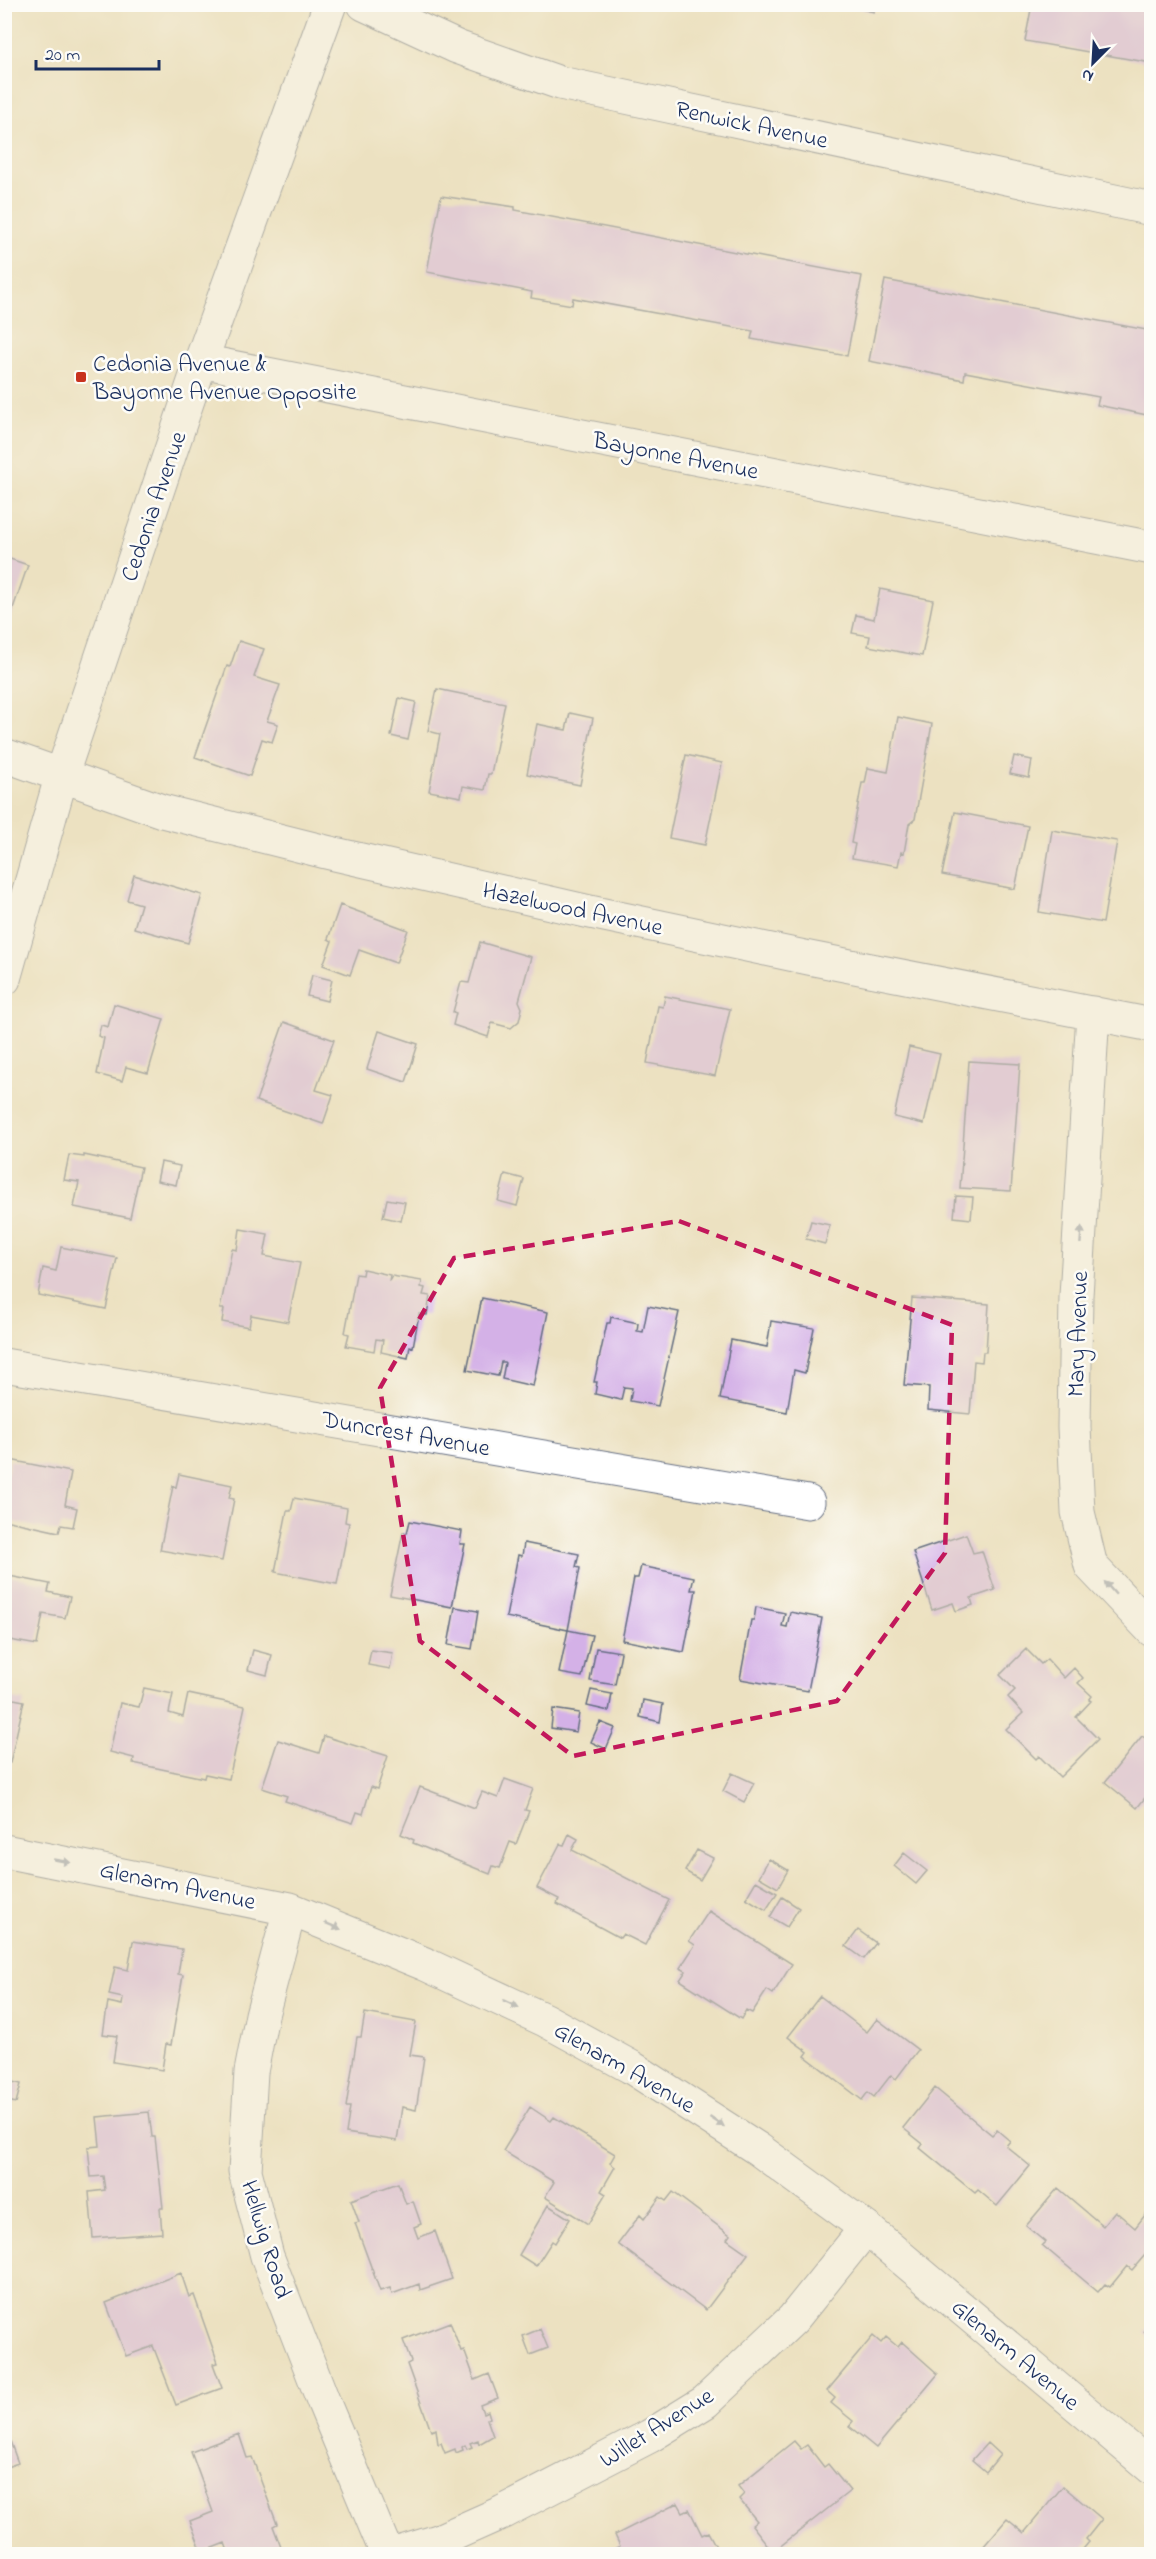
<svg xmlns="http://www.w3.org/2000/svg" width="1156" height="2559" font-family="'Indie Flower',sans-serif">
  <rect width="100%" height="100%" fill="#fdfcf7"/>
  <filter id="ink" filterUnits="userSpaceOnUse"><feTurbulence type="fractalNoise" baseFrequency=".0167" numOctaves="2"/><feDisplacementMap in="SourceGraphic" scale="12" xChannelSelector="R" yChannelSelector="G"/><feConvolveMatrix kernelMatrix="1 2 1 2 8 2 1 2 1" color-interpolation-filters="sRGB"/></filter>
  <filter id="wash" filterUnits="userSpaceOnUse"><feTurbulence type="fractalNoise" baseFrequency=".008" numOctaves="4" result="noise"/><feDisplacementMap in="SourceGraphic" scale="24" xChannelSelector="R" yChannelSelector="G"/><feGaussianBlur stdDeviation="1.35" result="paint"/><feColorMatrix in="noise" values="0 0 0 0 0 0 0 0 0 0 0 0 0 0 0 0 0 1.4 0 .05"/><feComposite in="paint" operator="in"/></filter>
  <g filter="url(#wash)">
    <rect width="100%" height="100%" fill="#ece1c1"/>
    <g id="blocks">
      <path fill="#d4b1e7" d="M840,4H875L874,12Z
        M1032,4H1152V63L1025,41Z
        M441,196L515,207V210L862,276L847,356L751,339L753,331L573,298L572,305L531,298L532,292L427,272Z
        M885,280L1152,331V416L1097,405L1099,397L965,372L964,380L869,361Z
        M4,557L28,565L8,623L4,621Z
        M880,589L933,600L922,656L868,646L870,636L852,633L856,615L874,619Z
        M239,641L264,649L254,677L280,685L267,721L278,724L272,742L262,739L250,776L195,757L227,666L230,667Z
        M437,689L505,703L491,774H488L485,790L463,786L461,797L429,791L440,734L428,731Z
        M399,698L416,702L408,740L391,736Z
        M570,713L593,718L580,785L527,774L537,724L566,730Z
        M898,717L932,724L915,819L909,824L904,853L901,852L898,866L852,858L855,844L851,843L862,783H865L868,768L888,772Z
        M686,755L722,763L705,845L669,838Z
        M1014,756L1032,760L1029,778L1010,774Z
        M955,812L1028,826L1015,889L942,875Z
        M1052,830L1117,841L1103,923L1039,912Z
        M134,875L202,895L188,943L134,928L141,904L127,900Z
        M340,905L408,930L396,963L359,950L350,975L323,965L332,941L328,939Z
        M480,942L531,957L519,1001L522,1008L519,1021L511,1028L492,1023L488,1037L453,1025L456,1013L453,1012L461,982L469,983Z
        M312,975L332,980L327,1001L307,996Z
        M665,996L730,1009L715,1076L647,1063L658,1006L663,1007Z
        M114,1004L164,1019L148,1073L126,1067L122,1081L97,1074L104,1038L98,1036L101,1025L108,1027Z
        M284,1022L334,1040L316,1090L333,1095L323,1124L256,1101Z
        M379,1031L418,1044L406,1082L367,1069Z
        M909,1047L940,1054L924,1124L894,1117Z
        M969,1061L1020,1064L1011,1191L960,1188Z
        M69,1155L84,1157V1155L141,1167L130,1218L74,1207L79,1182L64,1180Z
        M161,1162L180,1166L176,1185L157,1181Z
        M505,1174L524,1179L517,1206L498,1201Z
        M956,1196L973,1197L971,1219L954,1217Z
        M387,1199L405,1202L401,1221L383,1217Z
        M811,1221L830,1225L825,1244L806,1239Z
        M240,1229L268,1234L264,1256L300,1263L288,1322L251,1315L249,1327L222,1322L224,1309H220L232,1249L237,1250Z
        M61,1247L117,1258L106,1309L38,1295L43,1268L56,1271Z
        M363,1269L390,1275L389,1281L392,1276L422,1281L421,1287L425,1288L423,1295L430,1296L427,1315L419,1314L413,1347L410,1346L408,1358L381,1352L383,1340L376,1339L374,1351L346,1346L349,1334L345,1333L356,1274L362,1275Z
        M482,1298L548,1312L533,1386L502,1379L505,1363L504,1362H501L498,1376L467,1370Z
        M912,1298L989,1304L986,1352H983L982,1362L974,1361L970,1414L928,1410L929,1387L904,1385Z
        M648,1306L679,1312L658,1406L630,1401L632,1388L624,1387L621,1400L595,1394L597,1382H594L607,1323H610L611,1317L638,1323L637,1331L643,1332Z
        M771,1321L814,1328L805,1373L794,1370L787,1412L720,1399L731,1340L767,1347Z
        M10,1460L71,1472L65,1505L77,1508L73,1527L61,1525L59,1532L4,1520V1486Z
        M179,1474L232,1485L229,1498L234,1499L222,1561L160,1550L173,1486L176,1487Z
        M294,1498L347,1508L345,1522L349,1523L337,1584L275,1572L287,1511H291Z
        M410,1521L462,1531L460,1544H465L452,1607L390,1595L403,1532L407,1533Z
        M966,1534L973,1553L982,1551L995,1590L971,1598L973,1605L956,1611L953,1603L932,1610L913,1552Z
        M524,1543L579,1554L576,1567L580,1568L568,1630L506,1617L518,1555L522,1556Z
        M641,1566L694,1577L691,1590H696L684,1652L622,1640L634,1578H638Z
        M4,1575L50,1584L48,1592L70,1597L65,1618L43,1614L37,1645L4,1639Z
        M455,1607L478,1611L472,1649L448,1645Z
        M756,1607L785,1613L782,1626L787,1627L790,1612L822,1618L808,1691L740,1679L751,1620H754Z
        M568,1630L592,1635L582,1677L559,1673Z
        M596,1648L621,1652L615,1685L590,1681Z
        M1026,1649L1041,1664L1047,1659L1064,1678L1074,1668L1083,1678L1078,1683L1092,1696L1089,1700L1091,1701L1076,1717L1098,1739L1060,1777L1039,1756L1036,1759L1006,1729L1023,1713L1008,1697L1015,1690L1000,1675Z
        M253,1650L272,1655L267,1675L248,1670Z
        M371,1650L393,1653L390,1669L368,1665Z
        M144,1688L173,1694L169,1713L183,1717L188,1694L245,1706L229,1779L205,1774L204,1778L133,1763L134,1758L110,1752L120,1703L139,1707Z
        M591,1690L612,1694L609,1711L587,1706Z
        M4,1697L24,1701L10,1763L4,1762Z
        M643,1700L663,1704L660,1722L640,1717Z
        M553,1709L579,1713L576,1732L551,1728Z
        M600,1722L615,1728L606,1749L591,1742Z
        M324,1736L388,1756L377,1789L371,1787L363,1814L357,1812L353,1823L285,1801L287,1796L262,1788L278,1740L319,1753Z
        M1142,1736L1152,1743V1789L1137,1808L1105,1782Z
        M732,1773L754,1783L744,1802L723,1791Z
        M505,1779L533,1789L525,1810L529,1811L516,1844L510,1842L500,1868L493,1866L490,1874L413,1843L414,1840L401,1834L420,1787L475,1808L482,1792L498,1798Z
        M569,1834L578,1839L572,1850L669,1900L645,1945L623,1934L620,1938L557,1904L559,1899L537,1888L560,1844L564,1845Z
        M697,1850L713,1858L700,1880L685,1871Z
        M904,1853L927,1871L916,1884L894,1866Z
        M769,1859L788,1870L778,1888L759,1877Z
        M756,1881L777,1893L766,1910L746,1898Z
        M782,1897L799,1908L787,1927L770,1917Z
        M709,1911L792,1964L773,1994L767,1990L752,2013L746,2010L741,2019L680,1980L686,1971L680,1968L695,1945L689,1941Z
        M858,1930L876,1943L864,1959L846,1946Z
        M133,1941L182,1949L178,1974L183,1975L171,2045L166,2044L162,2070L113,2062L117,2036L103,2034L108,2002L122,2005L123,1998L109,1995L115,1967L128,1970Z
        M820,1996L867,2032L877,2019L918,2050L896,2079L891,2075L874,2097L868,2092L862,2100L805,2056L808,2052L788,2037Z
        M365,2013L416,2022L410,2055L424,2057L416,2110L402,2107L397,2141L346,2133L350,2107H346L357,2037H361Z
        M4,2080L21,2084L16,2103L4,2100Z
        M935,2088L992,2135L997,2130L1010,2141L1006,2146L1030,2166L997,2206L978,2190L975,2193L920,2148L923,2144L903,2128Z
        M530,2107L551,2121L554,2117L615,2154L610,2163L615,2167L601,2191L606,2194L588,2224L545,2197L554,2182L503,2151Z
        M149,2112L152,2137H155L163,2208H160L162,2233L93,2238L89,2192L105,2190L103,2176L91,2177L88,2147L100,2146L97,2117Z
        M398,2183L406,2204L413,2201L421,2224L414,2227L418,2238L435,2231L452,2279L420,2290L419,2284L392,2294L390,2288L380,2291L355,2223L359,2222L351,2200Z
        M1058,2188L1103,2226L1115,2211L1135,2228L1149,2210L1152,2212V2247L1132,2270L1127,2266L1110,2287L1105,2284L1098,2292L1042,2245L1045,2242L1026,2226Z
        M673,2192L730,2235L727,2239L748,2254L706,2310L618,2244L640,2215L644,2219L660,2197L666,2201Z
        M548,2205L570,2219L555,2243L552,2241L536,2266L519,2255Z
        M181,2273L189,2297L194,2295L218,2363L213,2364L222,2388L176,2405L153,2346L126,2356L106,2303Z
        M1152,2314V2339L1144,2332L1151,2324L1146,2321Z
        M450,2322L461,2351L464,2350L475,2380L489,2374L498,2398L480,2405L483,2413L488,2411L490,2418L487,2419L493,2436L479,2444L478,2440L470,2443L472,2447L467,2449L465,2445L462,2447L463,2450L456,2453L455,2449L445,2453L441,2443L438,2444L436,2429L431,2431L407,2364L411,2362L403,2340Z
        M540,2329L548,2348L530,2355L523,2336Z
        M873,2336L881,2343L886,2337L898,2347L902,2342L938,2374L876,2448L849,2426L853,2421L831,2403L835,2398L827,2391Z
        M239,2434L247,2458L252,2457L277,2524L273,2526L282,2550L269,2554H229L225,2543L202,2552L190,2521L213,2512L191,2452Z
        M10,2441L18,2463L4,2468V2443Z
        M794,2441L801,2449L807,2445L824,2467L828,2464L850,2491L773,2552L752,2525L757,2521L739,2499L744,2494L738,2486Z
        M987,2443L1000,2455L986,2472L972,2460Z
        M1063,2486L1102,2519L1086,2539L1089,2542L1079,2554H977L1007,2519L1024,2533Z
        M678,2503L683,2512L689,2509L702,2535L708,2532L720,2554H617L614,2549L620,2546L615,2535Z"/>
    </g>
  </g>
  <g filter="url(#ink)">
    <use href="#blocks" fill-opacity="0" stroke="#646d81" stroke-width="1.5"/>
    <g fill="none" stroke-linecap="round" stroke-linejoin="round">
      <g stroke="#646d81" stroke-width="35">
        <path id="minor" d="M364,4L457,47L560,83L1152,209
          M201,361L1152,548
          M4,755L162,811L326,852L590,912L809,958L1152,1025
          M4,979L62,774L201,361L330,4
          M1093,1013L1076,1296L1074,1427L1078,1512L1091,1566L1152,1630
          M4,1365L808,1502
          M4,1851L290,1909L425,1964L545,2020L631,2067L758,2149L866,2228L1152,2468
          M290,1909L262,2015L251,2072L245,2171L267,2256L324,2403L387,2554
          M395,2554L438,2541L503,2512L650,2436L705,2402L793,2319L866,2228"/>
      </g>
      <use href="#minor" stroke="#fff" stroke-width="33"/>
    </g>
    <defs><path id="oneway-solid" d="M-6-.8H1V-3.2L6.5 0L1 3.2V.8H-6Z" transform="scale(1.5)"/></defs>
    <g fill="#8d97ae">
      <use href="#oneway-solid" transform="translate(1081 1235) rotate(-86)"/>
      <use href="#oneway-solid" transform="translate(1110 1588) rotate(-131)"/>
      <use href="#oneway-solid" transform="translate(62 1861) rotate(10)"/>
      <use href="#oneway-solid" transform="translate(333 1926) rotate(22)"/>
      <use href="#oneway-solid" transform="translate(511 2004) rotate(25)"/>
      <use href="#oneway-solid" transform="translate(717 2122) rotate(33)"/>
    </g>
  </g>
  <path d="M0 0H1156V2559H0ZM679,1221L952,1325L945,1553L837,1701L573,1756L420,1641L380,1388L454,1258Z" fill="#ece1c1" fill-opacity=".55" fill-rule="evenodd"/>
  <path fill="none" stroke="#c2185b" stroke-width="4.5" stroke-dasharray="12 8" stroke-linejoin="round" d="M679,1221L952,1325L945,1553L837,1701L573,1756L420,1641L380,1388L454,1258Z"/>
  <rect fill="#c8321e" stroke="#fdfcf7" stroke-width="2" x="75" y="371" width="12" height="12" rx="3"/>
  <g text-anchor="middle" stroke-width="5" stroke-linejoin="round" paint-order="stroke">
    <g font-size="24" fill="#1b2f5e" stroke="#fdfcf7">
      <text transform="translate(752 124) rotate(12)" y="8">Renwick Avenue</text>
      <text transform="translate(676 455) rotate(11)" y="8">Bayonne Avenue</text>
      <text transform="translate(153 506) rotate(-71)" y="8">Cedonia Avenue</text>
      <text transform="translate(573 908) rotate(12)" y="8">Hazelwood Avenue</text>
      <text transform="translate(1077 1334) rotate(-88)" y="8">Mary Avenue</text>
      <text transform="translate(406 1433) rotate(10)" y="8">Duncrest Avenue</text>
      <text transform="translate(178 1885) rotate(12)" y="8">Glenarm Avenue</text>
      <text transform="translate(625 2067) rotate(30)" y="8">Glenarm Avenue</text>
      <text transform="translate(267 2239) rotate(73)" y="8">Hellwig Road</text>
      <text transform="translate(1016 2354) rotate(40)" y="8">Glenarm Avenue</text>
      <text transform="translate(656 2427) rotate(-32)" y="8">Willet Avenue</text>
    </g>
    <g font-size="24" fill="#1b2f5e" stroke="#fdfcf7" text-anchor="start">
      <text x="93" y="371">Cedonia Avenue &amp;<tspan x="93" dy="28">Bayonne Avenue Opposite</tspan></text>
    </g>
  </g>
  <rect width="1156" height="2559" fill="none" stroke="#fdfcf7" stroke-width="24"/>
  <g transform="translate(1093 63) rotate(204)" stroke="#fdfcf7" stroke-width="4.5" paint-order="stroke">
  <path d="M0-4.5L10 22L0 15L-10 22Z" fill="#1b2f5e"/>
  <text y="-9" font-size="16" font-weight="bold" text-anchor="middle" fill="#1b2f5e">N</text>
  </g>
  <path d="M36 60v9h123v-9" fill="none" stroke="#1b2f5e" stroke-width="3"/>
  <text x="45" y="60" font-size="18" fill="#1b2f5e" stroke="#fdfcf7" stroke-width="4.5" paint-order="stroke">20 m</text>
</svg>
